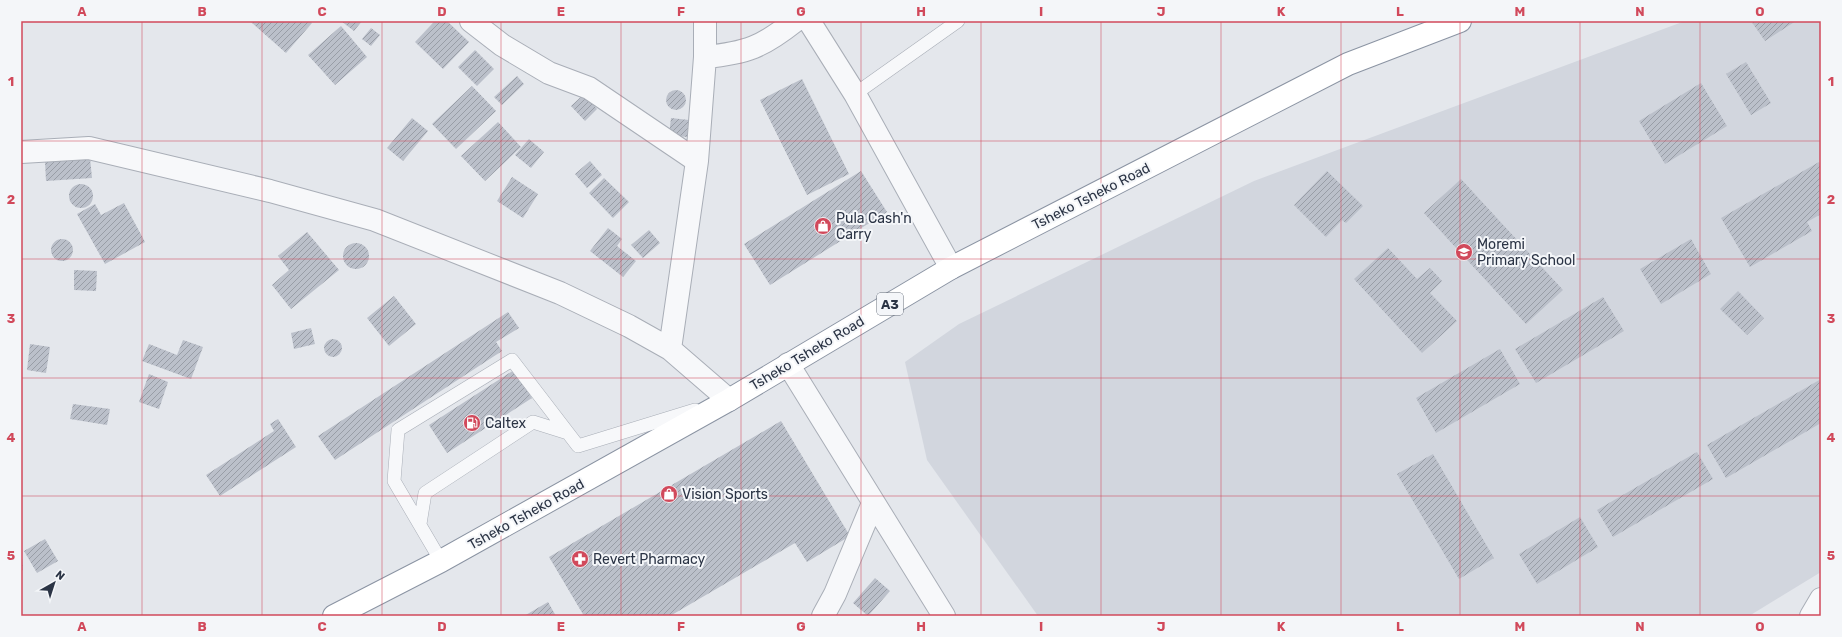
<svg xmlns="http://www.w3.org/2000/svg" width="1842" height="637" font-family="Rubik,sans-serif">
  <defs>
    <pattern id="building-hatch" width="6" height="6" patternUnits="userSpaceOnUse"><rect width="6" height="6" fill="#bbc0ca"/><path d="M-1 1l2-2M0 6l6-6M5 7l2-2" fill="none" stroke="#989da6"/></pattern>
  </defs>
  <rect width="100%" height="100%" fill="#e4e7ec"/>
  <path fill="#d2d6de" d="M1685,21H1821V572L1749,616H1038L927,460L905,362L959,324L1254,181Z"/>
  <path fill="url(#building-hatch)" d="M252,21H310L312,23L286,53L251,22Z
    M341,21H362L354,31Z
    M435,21H447L469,42L443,69L415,42Z
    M1751,21H1796L1765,41Z
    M341,26L367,57L335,85L308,55Z
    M371,28L380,35L371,46L362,39Z
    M475,50L494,69L477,86L458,67Z
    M1746,62L1771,103L1751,115L1726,74Z
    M517,76L524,84L502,105L494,97Z
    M802,79L849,174L807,195L760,100Z
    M1701,83L1727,126L1665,164L1639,121Z
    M472,86L496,111L456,149L432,124Z
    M666 100a10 10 0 1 1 20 0a10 10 0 1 1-20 0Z
    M584,94L597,109L585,121L571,106Z
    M412,118L428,131L403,161L387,148Z
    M671,118L689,120L687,137L669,135Z
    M498,122L521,147L485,181L461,156Z
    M529,139L544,152L531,168L515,155Z
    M90,158L92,178L46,181L45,161Z
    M590,161L602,175L587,188L575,174Z
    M1819,162L1821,166V214L1807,222L1812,231L1750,267L1721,218Z
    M861,171L887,212L770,285L744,244Z
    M1327,171L1363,206L1346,223L1342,220L1326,237L1294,205Z
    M512,177L538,194L523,218L497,201Z
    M604,178L629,202L613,218L589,193Z
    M1461,179L1563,290L1526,324L1424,213Z
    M69 196a12 12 0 1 1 24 0a12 12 0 1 1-24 0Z
    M124,203L145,242L105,264L77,214L95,204L101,215Z
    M608,228L622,239L617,246L636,261L623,277L590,251Z
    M649,230L660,243L643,258L631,245Z
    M307,232L339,270L291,309L272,285L289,270L278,256Z
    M1691,239L1711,274L1661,304L1640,269Z
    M51 250a11 11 0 1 1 22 0a11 11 0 1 1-22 0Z
    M343 256a13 13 0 1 1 26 0a13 13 0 1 1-26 0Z
    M1388,248L1417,279L1430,268L1442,281L1430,293L1457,321L1422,353L1354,279Z
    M74,270L97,271L96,291L74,290Z
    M1738,291L1764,318L1747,335L1720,309Z
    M394,296L416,324L389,346L367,318Z
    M1603,297L1624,331L1536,383L1515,349Z
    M508,312L519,328L496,342L502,351L335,460L318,436Z
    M311,328L315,344L294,349L291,333Z
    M324 348a9 9 0 1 1 18 0a9 9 0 1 1-18 0Z
    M183,340L203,347L191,379L142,361L149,344L177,355Z
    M30,344L50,347L46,373L27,370Z
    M1500,349L1520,384L1436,433L1416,398Z
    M514,370L532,398L447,453L429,425Z
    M149,374L168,382L159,409L139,402Z
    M1821,379V423L1726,478L1707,445Z
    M73,404L110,409L107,425L70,419Z
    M278,419L296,447L220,496L206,475L274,431L270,424Z
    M781,421L850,536L807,562L795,543L670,616H584L549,557Z
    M1697,452L1713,479L1613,537L1597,510Z
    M1433,454L1494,558L1459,579L1397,474Z
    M1580,517L1598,547L1537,584L1519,554Z
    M45,539L58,561L37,573L24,551Z
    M21,557H22L23,570L21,571Z
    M875,578L890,591L868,616L853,603Z
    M548,602L556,616H524Z"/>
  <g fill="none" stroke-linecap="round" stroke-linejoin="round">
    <g stroke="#a9aeb7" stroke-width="14">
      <path id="service" d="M855,94L958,21
        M420,524L425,493L533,422L568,433
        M441,561L394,481L398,430L512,360L578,446L695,410"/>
    </g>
    <g stroke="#a9aeb7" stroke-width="24">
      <path id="minor" d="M471,21L502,45L549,73L589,88L697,161
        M705,21V57C747,53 762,47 795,21
        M809,21L855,94L951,268
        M21,152L89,148L270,191L375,220L560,293L629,326L670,349L729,400
        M670,349L697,161L705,57
        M788,364L944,616
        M823,616L835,594L873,503
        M1811,616L1821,599"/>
    </g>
    <g stroke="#8b94a3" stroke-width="24">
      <path id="trunk" d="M334,616L441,561L729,400L951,268L1348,64L1460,21"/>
    </g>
    <use href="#service" stroke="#f7f8fa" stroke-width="13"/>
    <use href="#minor" stroke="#f7f8fa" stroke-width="22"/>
    <use href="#trunk" stroke="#fff" stroke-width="22"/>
  </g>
  <path fill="none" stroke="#d1495b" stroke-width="1" stroke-opacity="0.55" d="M142,21V616M262,21V616M382,21V616M501,21V616M621,21V616M741,21V616M861,21V616M981,21V616M1101,21V616M1221,21V616M1341,21V616M1460,21V616M1580,21V616M1700,21V616M21,141H1821M21,259H1821M21,378H1821M21,496H1821"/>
  <defs>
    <g id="shop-disc" transform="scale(0.9)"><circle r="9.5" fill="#d1495b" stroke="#f4f6f9"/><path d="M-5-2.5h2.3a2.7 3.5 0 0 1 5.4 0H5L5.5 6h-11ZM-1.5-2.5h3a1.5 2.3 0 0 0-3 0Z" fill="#fff"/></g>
    <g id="school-disc" transform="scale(0.9)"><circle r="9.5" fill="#d1495b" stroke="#f4f6f9"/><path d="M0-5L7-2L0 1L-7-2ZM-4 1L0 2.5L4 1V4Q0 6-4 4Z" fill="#fff"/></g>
    <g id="fuel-disc" transform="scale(0.9)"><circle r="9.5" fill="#d1495b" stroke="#f4f6f9"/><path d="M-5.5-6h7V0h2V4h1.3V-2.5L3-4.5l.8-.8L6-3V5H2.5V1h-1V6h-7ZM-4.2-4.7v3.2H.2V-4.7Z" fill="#fff"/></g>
    <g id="pharmacy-disc" transform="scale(0.9)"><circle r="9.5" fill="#d1495b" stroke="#f4f6f9"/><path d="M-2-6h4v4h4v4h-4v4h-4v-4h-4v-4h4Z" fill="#fff"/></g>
  </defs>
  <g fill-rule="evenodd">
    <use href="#shop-disc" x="823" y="226"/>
    <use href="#school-disc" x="1464" y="252"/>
    <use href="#fuel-disc" x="472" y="423"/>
    <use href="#shop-disc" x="669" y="494"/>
    <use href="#pharmacy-disc" x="580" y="559"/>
  </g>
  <g text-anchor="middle" stroke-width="4" stroke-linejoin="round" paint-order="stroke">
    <rect fill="#f4f6f9" stroke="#676e7b" stroke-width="1" x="877" y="293" width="26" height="22" rx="3"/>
    <g font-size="13" font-weight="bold" fill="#2b3445">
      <text x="890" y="309">A3</text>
    </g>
    <g font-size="14" fill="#2b3445" stroke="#f4f6f9">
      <text transform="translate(1091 196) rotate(-27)" y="5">Tsheko Tsheko Road</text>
      <text transform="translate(807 353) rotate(-31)" y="5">Tsheko Tsheko Road</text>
      <text transform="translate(526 514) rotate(-29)" y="5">Tsheko Tsheko Road</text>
    </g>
    <g font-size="14" fill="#2b3445" stroke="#f4f6f9" text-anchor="start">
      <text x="836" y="223">Pula Cash'n<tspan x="836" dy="16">Carry</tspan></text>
      <text x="1477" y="249">Moremi<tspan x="1477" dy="16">Primary School</tspan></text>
      <text x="485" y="428">Caltex</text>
      <text x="682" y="499">Vision Sports</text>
      <text x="593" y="564">Revert Pharmacy</text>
    </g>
  </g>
  <rect width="1842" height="637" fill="none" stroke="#f4f6f9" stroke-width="44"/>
  <g transform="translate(54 583) rotate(39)" stroke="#f4f6f9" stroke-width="3" paint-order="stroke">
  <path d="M0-3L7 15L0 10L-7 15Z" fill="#2b3445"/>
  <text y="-6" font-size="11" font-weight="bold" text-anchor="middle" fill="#2b3445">N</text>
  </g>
  <rect x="22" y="22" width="1798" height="593" fill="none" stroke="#d1495b" stroke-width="1.5"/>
  <g font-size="13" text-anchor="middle" font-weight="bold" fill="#d1495b">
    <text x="82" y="16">A</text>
    <text x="202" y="16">B</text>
    <text x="322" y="16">C</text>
    <text x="442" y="16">D</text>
    <text x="561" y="16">E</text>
    <text x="681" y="16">F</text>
    <text x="801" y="16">G</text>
    <text x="921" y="16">H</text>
    <text x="1041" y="16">I</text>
    <text x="1161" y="16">J</text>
    <text x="1281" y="16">K</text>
    <text x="1400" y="16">L</text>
    <text x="1520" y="16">M</text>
    <text x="1640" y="16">N</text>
    <text x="1760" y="16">O</text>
    <text x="11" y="86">1</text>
    <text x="1831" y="86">1</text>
    <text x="11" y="204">2</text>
    <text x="1831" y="204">2</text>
    <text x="11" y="323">3</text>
    <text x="1831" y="323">3</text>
    <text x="11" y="442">4</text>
    <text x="1831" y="442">4</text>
    <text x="11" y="560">5</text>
    <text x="1831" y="560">5</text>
    <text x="82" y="631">A</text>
    <text x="202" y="631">B</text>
    <text x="322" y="631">C</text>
    <text x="442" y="631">D</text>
    <text x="561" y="631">E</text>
    <text x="681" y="631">F</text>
    <text x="801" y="631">G</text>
    <text x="921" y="631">H</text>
    <text x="1041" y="631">I</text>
    <text x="1161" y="631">J</text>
    <text x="1281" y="631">K</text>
    <text x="1400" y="631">L</text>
    <text x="1520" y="631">M</text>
    <text x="1640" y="631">N</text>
    <text x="1760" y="631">O</text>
  </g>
</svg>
